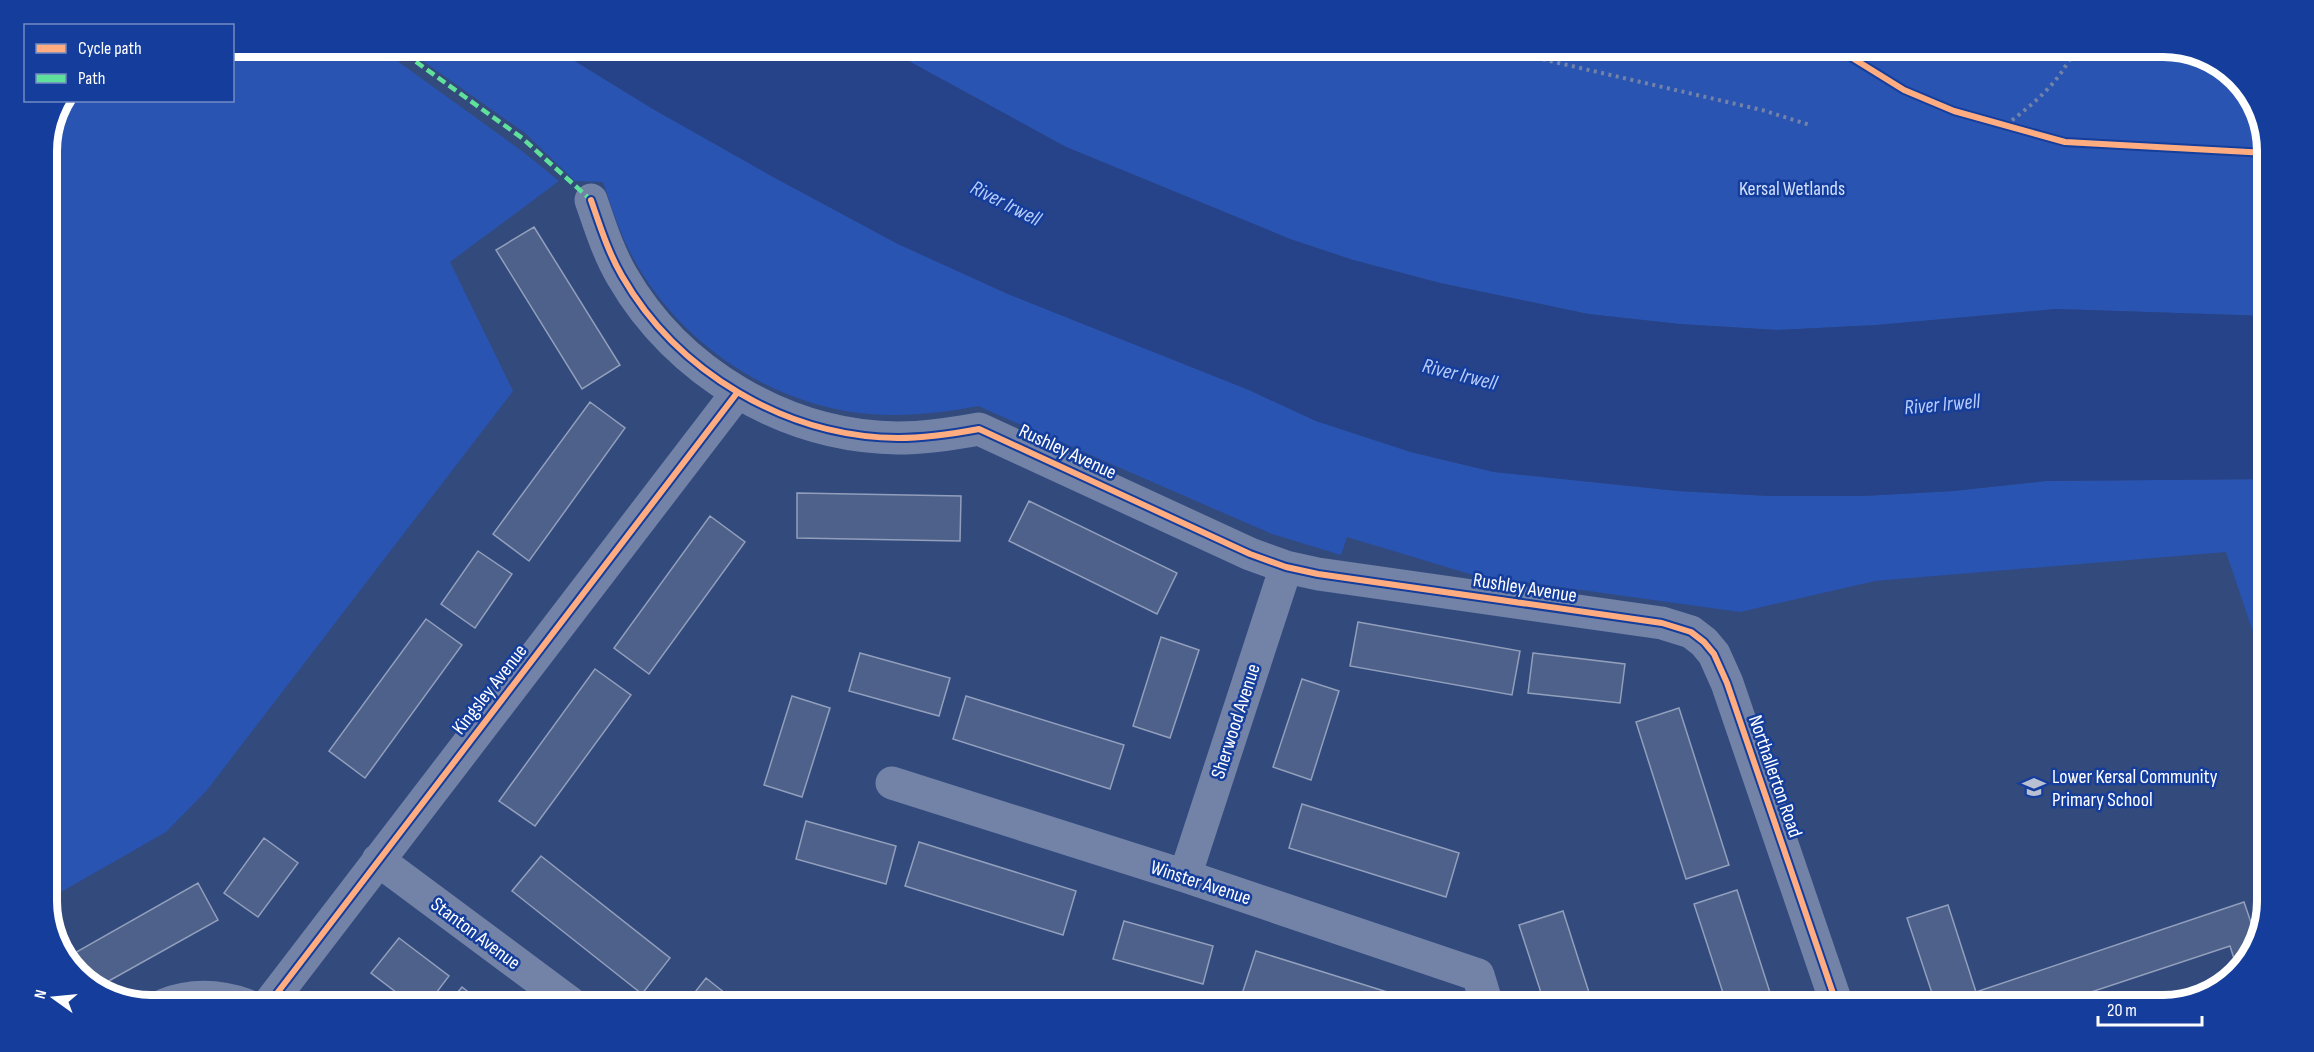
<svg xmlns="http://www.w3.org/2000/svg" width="2314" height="1052" font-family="'Sofia Sans Condensed',sans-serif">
  <rect width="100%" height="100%" fill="#334a7d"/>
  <path fill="#2954b2" d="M233,46L378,47L522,151L559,181L450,262L513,391L207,790L166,832L47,900V144L67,101L232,100Z
    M403,47H552L653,109L775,178L898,244L1008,294L1249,390L1316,421L1411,452L1494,472L1678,491L1770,496H1862L1953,491L2045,481L2267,479V673L2226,552L1875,581L1740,612L1473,575L1347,537L1341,555L1272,534L978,406C941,413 906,417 869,414C770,406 673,339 629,250C618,228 611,205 603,182L575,181L525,133Z
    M883,47H2163L2203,55L2250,93L2267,144V316L2056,309L1877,325L1777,330L1679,324L1588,314L1440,283L1353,260L1290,239L1066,147Z"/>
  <path fill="#26438a" d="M552,47H883L1066,147L1290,239L1353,260L1440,283L1588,314L1679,324L1777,330L1877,325L2056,309L2267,316V479L2045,481L1953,491L1862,496H1770L1678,491L1494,472L1411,452L1316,421L1249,390L1008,294L898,244L775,178L653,109Z"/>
  <path fill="#4e618a" stroke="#929fbc" stroke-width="1.5" d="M534,227L620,365L582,389L496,250Z
    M590,402L625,428L529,561L493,534Z
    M797,493L961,496L960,541L797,538Z
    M1029,501L1177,573L1157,614L1009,541Z
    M710,516L745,542L649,674L614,648Z
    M478,551L512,574L475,628L441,604Z
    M426,619L462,645L365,778L329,751Z
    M1358,622L1520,651L1512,695L1350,666Z
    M1161,637L1199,650L1170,738L1133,726Z
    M860,653L950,678L939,716L849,691Z
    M1533,653L1625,664L1620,703L1528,693Z
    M595,669L631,695L535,826L499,801Z
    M1302,679L1339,691L1311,780L1273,767Z
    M792,696L830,708L802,797L764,785Z
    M966,696L1124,745L1110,789L953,739Z
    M1679,708L1729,865L1686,879L1636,722Z
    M1302,804L1459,853L1446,897L1289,848Z
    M806,821L896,846L886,884L796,859Z
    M264,838L298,863L258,917L224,893Z
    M919,842L1076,891L1063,935L905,886Z
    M541,856L670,958L642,994L512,891Z
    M198,883L218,920L98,987L64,959Z
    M1737,890L1774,1005H1727L1694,904Z
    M2244,902L2257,940L2244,944L2248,955L2237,968L2230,946L2052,1005H1936L1907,918L1948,905L1976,992Z
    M1563,911L1593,1005H1545L1519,925Z
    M1124,921L1213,946L1203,984L1113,959Z
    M399,938L449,976L427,1005H413L371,973Z
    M1256,951L1413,1000L1412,1005H1279L1242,994Z
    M706,978L740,1005H685Z
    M462,987L485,1005H447Z"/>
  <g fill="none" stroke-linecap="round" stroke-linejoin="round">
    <path stroke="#7383a7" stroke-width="4" stroke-dasharray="3 4.5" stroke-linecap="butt" d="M1500,46L1511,52L1762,110L1810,125
      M2006,125C2038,100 2058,84 2077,46"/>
    <path stroke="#7383a7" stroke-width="33" d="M591,200C600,226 608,252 622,276C677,372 786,437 898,438C925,438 952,434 979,429L1250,554L1286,567L1318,574L1662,623L1691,632L1704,642L1714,654L1727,683L1837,1005
      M892,783L1185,876L1478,975L1487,1005
      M378,860L573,1005
      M1185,876L1286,567
      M164,1005C192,994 218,995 246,1005
      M268,1005L737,393"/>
    <path stroke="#60e19b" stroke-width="4.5" stroke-dasharray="9 4.5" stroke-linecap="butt" d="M394,46L522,138L591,200"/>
    <g stroke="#143d9c" stroke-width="10">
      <path id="cycleway" d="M1833,46L1904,90L1954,111L2065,142L2267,153
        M591,200C600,226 608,252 622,276C677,372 786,437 898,438C925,438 952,434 979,429L1250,554L1286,567L1318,574L1662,623L1691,632L1704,642L1714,654L1727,683L1837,1005
        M268,1005L737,393"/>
    </g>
    <use href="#cycleway" stroke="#ffac80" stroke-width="6"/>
  </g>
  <defs>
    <g id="school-bare" transform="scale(1.8)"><path d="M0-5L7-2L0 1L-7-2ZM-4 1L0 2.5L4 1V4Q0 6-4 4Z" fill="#b8c0d2" stroke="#143d9c" stroke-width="2.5" paint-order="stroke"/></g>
  </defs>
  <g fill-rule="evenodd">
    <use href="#school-bare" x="2034" y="787"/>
  </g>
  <g text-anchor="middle" stroke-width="5" stroke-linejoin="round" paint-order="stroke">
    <g font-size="20" fill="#d2e0fd" stroke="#143d9c">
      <text x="1792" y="195">Kersal Wetlands</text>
    </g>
    <g font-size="20" fill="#fff" stroke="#143d9c">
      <text transform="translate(1068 451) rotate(25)" y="7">Rushley Avenue</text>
      <text transform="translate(1525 587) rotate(9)" y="7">Rushley Avenue</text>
      <text transform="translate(489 689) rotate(-52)" y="7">Kingsley Avenue</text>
      <text transform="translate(1235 721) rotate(-72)" y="7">Sherwood Avenue</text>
      <text transform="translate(1776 776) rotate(71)" y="7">Northallerton Road</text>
      <text transform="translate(1201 882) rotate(18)" y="7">Winster Avenue</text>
      <text transform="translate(476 933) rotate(37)" y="7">Stanton Avenue</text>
    </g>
    <g font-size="20" fill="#fff" stroke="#143d9c" text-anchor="start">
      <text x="2052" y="783">Lower Kersal Community<tspan x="2052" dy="23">Primary School</tspan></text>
    </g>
    <g font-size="21" font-style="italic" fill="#b7ccfa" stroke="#143d9c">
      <text transform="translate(1006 203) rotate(27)" y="7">River Irwell</text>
      <text transform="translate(1460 374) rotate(14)" y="7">River Irwell</text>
      <text transform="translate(1942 404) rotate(-5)" y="7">River Irwell</text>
    </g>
  </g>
  <path d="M0 0H2314V1052H0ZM151 57H2163A94 94 0 0 1 2257 151V901A94 94 0 0 1 2163 995H151A94 94 0 0 1 57 901V151A94 94 0 0 1 151 57Z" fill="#143d9c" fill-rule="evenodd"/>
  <path fill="none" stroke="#fff" stroke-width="8" d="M151 57H2163A94 94 0 0 1 2257 151V901A94 94 0 0 1 2163 995H151A94 94 0 0 1 57 901V151A94 94 0 0 1 151 57Z"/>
  <rect x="24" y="24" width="210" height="78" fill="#143d9c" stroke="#728bc4" stroke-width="1.5"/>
  <rect x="36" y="44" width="30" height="9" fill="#ffac80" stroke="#728bc4" stroke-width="1.5"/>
  <text x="78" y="54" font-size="18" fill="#ffffff">Cycle path</text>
  <rect x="36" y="74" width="30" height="9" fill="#60e19b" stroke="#728bc4" stroke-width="1.5"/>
  <text x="78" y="84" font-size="18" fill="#ffffff">Path</text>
  <g transform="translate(54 998) rotate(285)" stroke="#143d9c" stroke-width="4.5" paint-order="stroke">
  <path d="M0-4.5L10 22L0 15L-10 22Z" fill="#ffffff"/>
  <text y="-9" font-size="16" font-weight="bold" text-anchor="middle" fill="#ffffff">N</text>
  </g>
  <path d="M2098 1016v9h104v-9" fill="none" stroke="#ffffff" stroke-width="3"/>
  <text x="2107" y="1016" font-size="18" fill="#ffffff" stroke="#143d9c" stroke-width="4.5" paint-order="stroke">20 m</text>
</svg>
